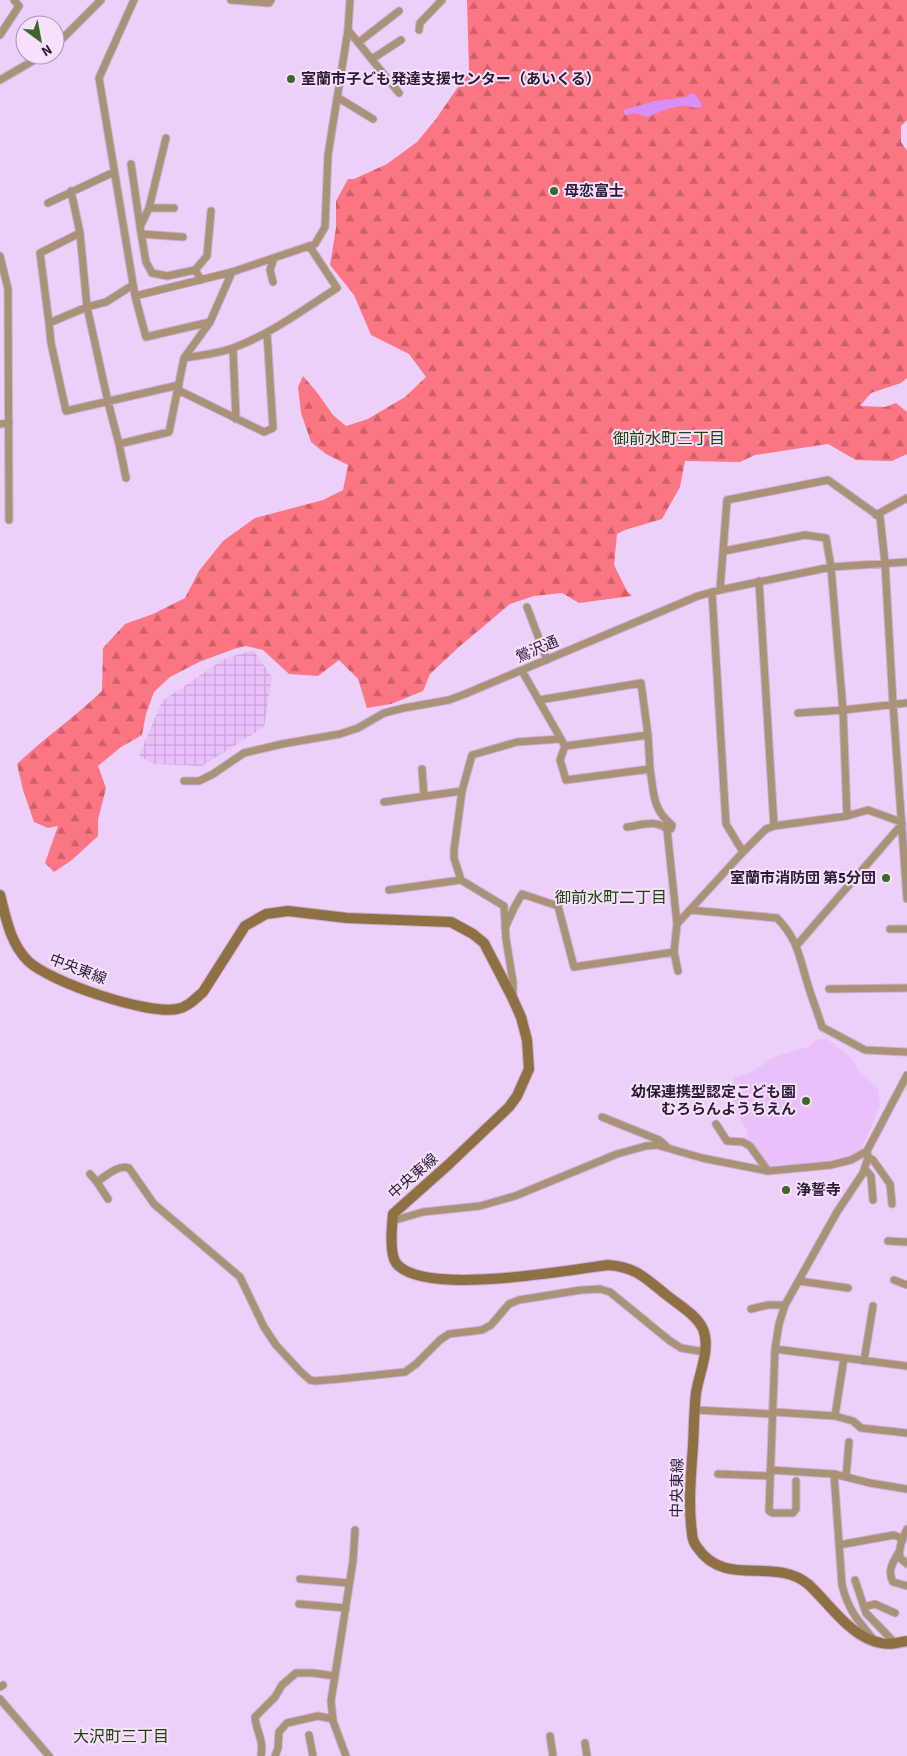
<svg xmlns="http://www.w3.org/2000/svg" width="907" height="1756" font-family="'Source Sans 3','Noto Sans JP',sans-serif">
  <defs>
    <pattern id="industrial-grid" width="8" height="8" patternUnits="userSpaceOnUse" patternTransform="scale(1.25)"><rect width="8" height="8" fill="#eac0fb"/><path d="M0 4h8M4 0v8" fill="none" stroke="#c9a4d8"/></pattern>
    <pattern id="forest-firs" width="22" height="20" patternUnits="userSpaceOnUse" patternTransform="scale(1.25)"><rect width="22" height="20" fill="#fb7582"/><path d="M5 1l3.5 6h-7zM16 11l3.5 6h-7z" fill="#cc5f6b"/></pattern>
  </defs>
  <rect width="100%" height="100%" fill="#edd0f9"/>
  <path fill="#eac0fb" d="M816,1039H827L846,1053L854,1062L860,1073L878,1088L880,1106L861,1151L846,1158L804,1164L769,1166L749,1141L746,1129L736,1112L732,1096L734,1078L752,1072L774,1057L810,1046Z"/>
  <path fill="url(#industrial-grid)" d="M253,650L272,677L264,727L202,766L154,764L139,756L162,701L224,659Z"/>
  <path fill="url(#forest-firs)" d="M467,0H907V120L901,126V142L907,151V378L901,383L871,393L860,406L885,407L896,403L907,412V454L892,461L856,460L828,444L755,455L740,462L685,461L680,487L662,519L625,530L617,534L614,565L627,591L632,596L579,603L562,593L534,596L510,604L459,647L430,674L423,691L391,704L367,708L358,679L339,660L318,676L289,674L263,650L246,646L234,649L199,662L170,677L154,692L146,714L142,735L121,747L98,766L106,788L98,820V836L72,860L54,872L45,863L58,826L48,828L34,822L23,790L17,764C44,738 75,717 102,691L103,648L125,624L153,614L185,598L199,571L223,541L255,518L323,500L343,490L348,465L326,454L311,442L301,413L298,387L303,376L316,391L333,415L346,426L368,419L405,397L426,377L409,354L371,335L354,295L330,265L336,228V201L348,179H354L387,164L417,142L436,119L469,71Z"/>
  <path fill="#da8ef7" d="M692,93L695,94L702,104L701,107C691,110 692,105 685,106C672,106 659,112 648,117L635,113L626,115L624,114V110L627,109L655,101L686,97Z"/>
  <g fill="none" stroke-linecap="round" stroke-linejoin="round">
    <g stroke="#caafd6" stroke-width="9">
      <path id="street" d="M134,0L99,78L135,296L146,337L210,322
        M231,0L269,3L271,0
        M348,30L399,93
        M419,30L420,23L442,0
        M0,35L19,6L14,0
        M359,42L399,11
        M55,46L101,0
        M372,59L401,40
        M0,80L43,55
        M337,97L373,119
        M166,138L149,208L140,227L146,262L152,273L167,276L195,270L201,280
        M131,164L140,226
        M71,191L80,233L87,307L108,402L119,444L169,432L184,358L210,322L232,272
        M48,203L114,172
        M149,208H174
        M142,234L183,237
        M0,256L8,289L9,520
        M195,270L207,256L211,211
        M273,282L270,270L274,258
        M133,285L106,302L87,307L49,323L51,343L66,411L179,385
        M135,296L232,272L315,244L325,227L328,155L348,30L350,0
        M49,323L40,253L80,233
        M233,349L236,419
        M184,358C200,355 218,354 233,348C271,334 304,309 337,288L310,247
        M178,390L264,432L273,428L267,333
        M0,424L9,423
        M119,444L126,478
        M876,515L907,498
        M724,551L805,535L826,538L831,567L843,710L847,816
        M759,581L774,826
        M720,590L727,500L828,480L880,517L885,563L893,704L907,899
        M527,607L547,660
        M522,671L565,746L648,735
        M539,700L641,683L648,735L650,769L566,780L560,760L565,746
        M798,713L843,710L907,703
        M422,769L424,796
        M184,781H199L213,774L244,753L282,744L340,734L358,728L384,713L404,708L449,700L465,694L698,596L720,590L831,567L907,562
        M384,802L462,791
        M627,827C642,825 656,819 668,830L671,829L672,825C652,809 654,793 650,769
        M743,852L766,829L774,826L847,816L868,810L901,822
        M461,880L454,858V850L462,791L472,755L517,742L560,739
        M389,890L461,880L504,906L506,939L513,982V996
        M690,910L777,918C799,941 799,957 808,985C812,999 818,1013 822,1027L865,1050L907,1052
        M677,924L743,852L726,824L712,592
        M505,928L514,908L522,894L558,906L574,967L674,952L677,924L667,829
        M890,929H907
        M797,945L902,824
        M674,952L678,971
        M829,989L907,988
        M602,1117L659,1140L667,1147
        M716,1124L727,1141L743,1142L750,1146L768,1171
        M868,1157L873,1160L890,1184L892,1204
        M865,1169L871,1176L873,1200
        M90,1174L97,1182L108,1199
        M97,1182C106,1176 118,1164 129,1168L154,1204L240,1277L264,1327L276,1345L300,1371L310,1380L315,1381L339,1379L405,1372L416,1364L440,1340L449,1334L482,1330L491,1325L509,1304L519,1300L581,1290L600,1289L610,1292L670,1341L681,1348L705,1352
        M392,1221L423,1212L480,1206L515,1196L617,1154L646,1146L657,1145L702,1158L768,1171L831,1165L851,1160L867,1151L907,1075
        M888,1241L907,1242
        M894,1280L907,1285
        M799,1281L848,1288
        M751,1309L768,1305H785
        M775,1349L907,1366
        M844,1358L835,1416L853,1421L861,1428L907,1433
        M864,1361L873,1306
        M695,1410L772,1414
        M773,1412L835,1416
        M770,1470L834,1474L870,1483L907,1489
        M718,1474L770,1476
        M834,1474L842,1585C848,1610 859,1622 874,1640
        M846,1477L849,1442
        M796,1481V1509L793,1513H773L769,1511L775,1349L779,1324L785,1305L837,1212L863,1173L868,1158L867,1151
        M907,1529C903,1538 898,1547 900,1558L907,1564
        M839,1545L894,1535L903,1539
        M899,1552C893,1562 887,1571 893,1582L907,1586
        M300,1579L349,1583
        M855,1580L866,1613L895,1643
        M299,1604L346,1608
        M864,1607L875,1604L895,1613
        M0,1687L3,1685
        M0,1699L49,1756
        M309,1735L313,1756
        M550,1736L553,1756
        M585,1743L587,1756
        M261,1756C264,1738 256,1732 255,1717L275,1697L282,1685L296,1673H313L335,1676
        M275,1756L278,1748L279,1732L287,1723L318,1716L333,1719
        M346,1756L333,1721L331,1701L353,1561L355,1530"/>
    </g>
    <g stroke="#caafd6" stroke-width="12">
      <path id="secondary" d="M0,895C6,918 10,943 28,961C50,982 147,1015 177,1009C188,1007 195,999 203,992L245,926L266,914L288,911L347,918L451,922L473,934L484,943L512,997L521,1017L527,1040L529,1069L517,1096L509,1107L448,1165L393,1214C392,1225 389,1253 396,1263C422,1297 568,1270 608,1265C635,1267 644,1277 664,1293C677,1304 696,1314 703,1329C711,1349 699,1373 696,1393C694,1410 694,1428 693,1446C691,1474 688,1505 692,1533C692,1538 694,1543 697,1547C725,1589 774,1556 808,1584C829,1603 851,1638 881,1643C889,1645 898,1643 907,1641"/>
    </g>
    <use href="#street" stroke="#a89376" stroke-width="7"/>
    <use href="#secondary" stroke="#8e7043" stroke-width="10"/>
  </g>
  <g fill="#3c6725" stroke="#f5e1fd" stroke-width="2">
    <circle cx="291" cy="79" r="5"/>
    <circle cx="554" cy="191" r="5"/>
    <circle cx="886" cy="878" r="5"/>
    <circle cx="806" cy="1101" r="5"/>
    <circle cx="786" cy="1190" r="5"/>
  </g>
  <g text-anchor="middle" stroke-width="4" stroke-linejoin="round" paint-order="stroke">
    <g font-size="15" font-weight="bold" fill="#2d1b34" stroke="#f5e1fd" text-anchor="start">
      <text x="301" y="84">室蘭市子ども発達支援センター（あいくる）</text>
      <text x="564" y="196">母恋富士</text>
      <text x="876" y="883" text-anchor="end">室蘭市消防団 第5分団</text>
      <text x="796" y="1097" text-anchor="end">幼保連携型認定こども園<tspan x="796" dy="17">むろらんようちえん</tspan></text>
      <text x="796" y="1195">浄誓寺</text>
    </g>
    <g font-size="15" fill="#2d1b34" stroke="#f5e1fd">
      <text transform="translate(537 649) rotate(-23)" y="5">鶯沢通</text>
      <text transform="translate(78 969) rotate(21)" y="5">中央東線</text>
      <text transform="translate(413 1176) rotate(-41)" y="5">中央東線</text>
      <text transform="translate(677 1488) rotate(-89)" y="5">中央東線</text>
    </g>
    <g font-size="16" fill="#1d4403" stroke="#f5e1fd">
      <text x="669" y="444">御前水町三丁目</text>
      <text x="611" y="903">御前水町二丁目</text>
      <text x="121" y="1742">大沢町三丁目</text>
    </g>
  </g>
  <g transform="translate(40 40) rotate(148)"><circle r="24" fill="#f5e1fd" stroke="#a592ad"/>
  <path d="M0-4L9 19L0 12L-9 19Z" fill="#3c6725"/>
  <text y="-8" font-size="14" font-weight="bold" text-anchor="middle" fill="#2d1b34">N</text>
  </g>
</svg>
